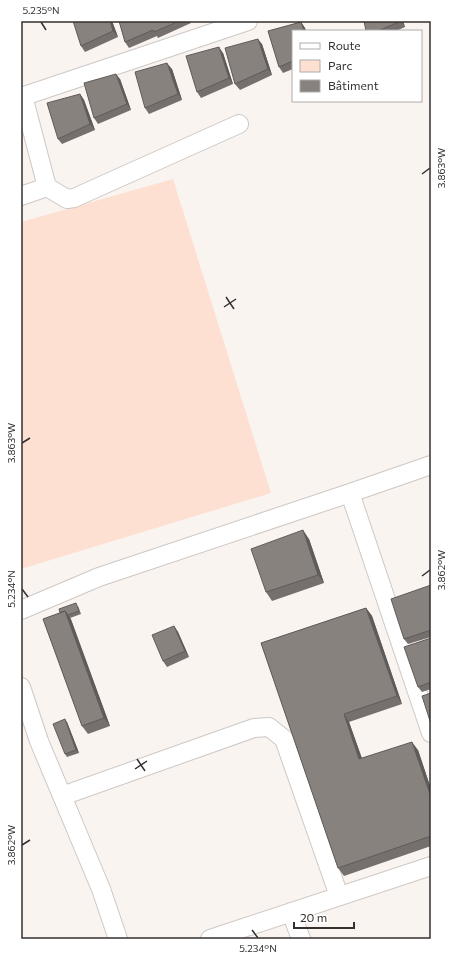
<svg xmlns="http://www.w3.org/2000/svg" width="452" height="960" font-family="Commissioner,sans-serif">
  <rect width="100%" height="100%" fill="#faf4f1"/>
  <path fill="#fde0d2" d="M173,179L271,493L21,569V222Z"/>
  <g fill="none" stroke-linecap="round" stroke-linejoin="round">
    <g stroke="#cec8c5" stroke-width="20">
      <path id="minor" d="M23,96L47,187L67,199L74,198L239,124
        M21,97L248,21
        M21,196L47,187
        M350,493L431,733
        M21,610L99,577L350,493L431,465
        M21,687L39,741L101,889L118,939
        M62,796L254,728L269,727L284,739L339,896
        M291,912L301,939
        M210,939L431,866"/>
    </g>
    <use href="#minor" stroke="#fff" stroke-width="18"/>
  </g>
  <path fill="#75706d" d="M112,21L118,37L85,52L81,46Z
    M119,21H190L191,23L158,38L157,36L129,48L125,42Z
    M403,21L405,27L396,31H366Z
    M301,22L305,28L306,31H293V69L283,73L279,67L268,31Z
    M262,44L272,75L240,90L235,84Z
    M223,53L233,84L201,98L197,92Z
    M172,69L182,100L149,114L145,108Z
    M120,79L131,110L98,124L94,118Z
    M80,94L84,100L95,130L62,144L58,139Z
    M309,539L324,583L272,601L266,592Z
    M431,585V637L408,644L404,639Z
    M78,606L81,614L70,618L110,726L88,734L82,726L43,619Z
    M366,608L372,616L402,704L349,722L362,758L418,750L431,789V846L344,876L338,868L261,643Z
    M174,626L178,632L189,657L167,667L163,661Z
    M431,638V689L422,692L418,687Z
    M67,722L79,753L67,757L65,754Z"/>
  <path fill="#5f5b59" d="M110,21H112L118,37L113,31Z
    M401,21H403L405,27Z
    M301,22L305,28L306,31H304Z
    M258,39L262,44L272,75L268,69Z
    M219,47L223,53L233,84L229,78Z
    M167,63L172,69L182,100L178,94Z
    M116,74L120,79L131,110L127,104Z
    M80,94L84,100L95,130L90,124Z
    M303,530L309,539L324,583L318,575Z
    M366,608L372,616L402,704L397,696Z
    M65,611L71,619L110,726L104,718Z
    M174,626L178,632L189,657L185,651Z
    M344,714L349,722L365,768L359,759Z
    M65,719L67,722L79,753L76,750Z
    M412,742L418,750L431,789V797Z"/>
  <path fill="#88827f" stroke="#5f5b59" d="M73,21H110L113,31L81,46Z
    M119,21H179L154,32L153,30L125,42Z
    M364,21H401L378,31H366Z
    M301,22L304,31H293V61L279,67L268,31Z
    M258,39L268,69L235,84L225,48Z
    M219,47L229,78L197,92L186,56Z
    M167,63L178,94L145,108L135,72Z
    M116,74L127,104L94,118L84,83Z
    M80,94L90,124L58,139L47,103Z
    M303,530L318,575L266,592L251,549Z
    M431,585V630L404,639L391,599Z
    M76,603L79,611L68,615L65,611L60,613L59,609Z
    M366,608L397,696L344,714L359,759L412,742L431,797V836L338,868L261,643Z
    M65,611L104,718L82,726L43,619Z
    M174,626L185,651L163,661L152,635Z
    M431,638V682L418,687L404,647Z
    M431,693V724L422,696Z
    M65,719L76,750L65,754L53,724Z"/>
  <path fill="none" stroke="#33302f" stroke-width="1.5" d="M41,22L46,30M422,174L430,168M226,297L234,309M224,307L236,299M22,443L30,438M422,576L430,570M22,589L28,597M137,759L145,771M135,769L147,761M22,845L30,840M252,930L258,938"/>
  <rect width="452" height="960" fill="none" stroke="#ffffff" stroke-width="44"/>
  <rect x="292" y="30" width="130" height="72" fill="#ffffff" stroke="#adacac"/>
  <rect x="300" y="43" width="20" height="6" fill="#ffffff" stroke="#adacac"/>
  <text x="328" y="50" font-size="12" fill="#33302f">Route</text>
  <rect x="300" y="60" width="20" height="12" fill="#fde0d2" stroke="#adacac"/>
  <text x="328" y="70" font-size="12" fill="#33302f">Parc</text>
  <rect x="300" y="80" width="20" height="12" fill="#88827f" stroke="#adacac"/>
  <text x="328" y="90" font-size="12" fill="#33302f">Bâtiment</text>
  <path d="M294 922v6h60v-6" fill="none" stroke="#33302f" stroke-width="2"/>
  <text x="300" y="922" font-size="12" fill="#33302f" stroke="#ffffff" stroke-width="3" paint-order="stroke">20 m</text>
  <rect x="22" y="22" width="408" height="916" fill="none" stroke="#33302f" stroke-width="1.5"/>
  <g font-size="10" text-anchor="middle" fill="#33302f">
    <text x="41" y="14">5.235°N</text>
    <text transform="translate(441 168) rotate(-90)" y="4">3.863°W</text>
    <text transform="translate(11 443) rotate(-90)" y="4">3.863°W</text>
    <text transform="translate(441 570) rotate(-90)" y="4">3.862°W</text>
    <text transform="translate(11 589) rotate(-90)" y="4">5.234°N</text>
    <text transform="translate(11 845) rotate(-90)" y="4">3.862°W</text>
    <text x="258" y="952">5.234°N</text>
  </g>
</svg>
